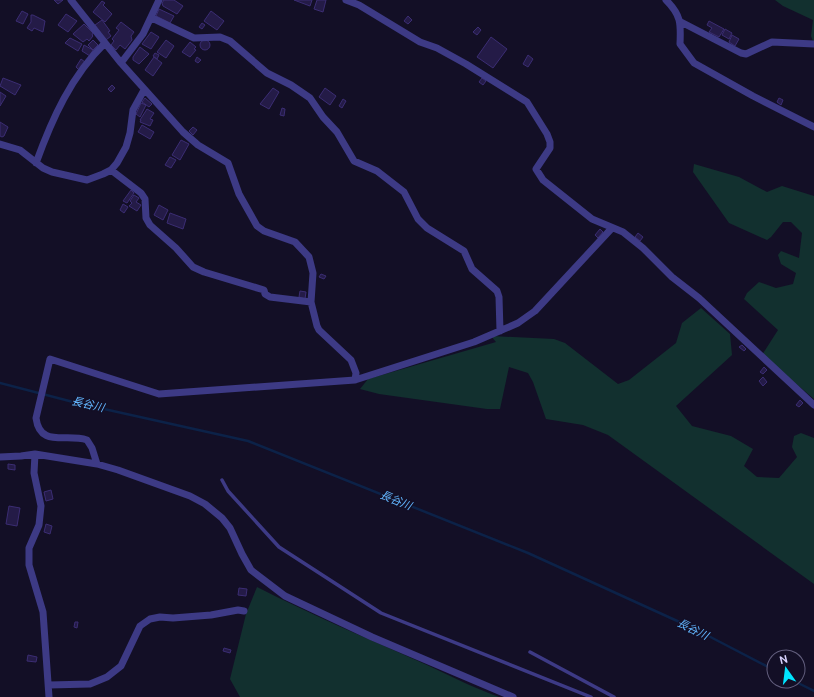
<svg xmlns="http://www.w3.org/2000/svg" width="814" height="697" font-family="Ubuntu,'Noto Sans JP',sans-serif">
  <rect width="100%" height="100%" fill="#130f26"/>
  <path fill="#12302f" d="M775,0H814V44L811,36L813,20L783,6Z
    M694,164L739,177L767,192L782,186L814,196V399L762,355L778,330L744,299L747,293L759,282L776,288L793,284L796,273L781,264L778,255L781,251L799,258L802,233L791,222H783L771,237L767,240L729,223L693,172Z
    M701,308L730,334L732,355L676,406L692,426L731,436L753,449L744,466L757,477L779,478L797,457L792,447L794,436L801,433L814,438V584L608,435L583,425L546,419L533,382L528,373L509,367L500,409H487L379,394L360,389L368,379L496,342L491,336L554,339L565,343L618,384L629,380L676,343L682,323Z
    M257,587C310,614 364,637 418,661C445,673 471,687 499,697H240L230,679L246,614Z"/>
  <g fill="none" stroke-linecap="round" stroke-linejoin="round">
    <path stroke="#0c2248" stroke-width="2.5" d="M0,383L77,403L248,441L528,553L697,630L774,670
      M794,681L814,691"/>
  </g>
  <path fill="#241b47" stroke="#3b2d73" d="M54,0H63L58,4Z
    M164,0H174L183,6L177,14L163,6L162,3Z
    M294,0H312L310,6Z
    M317,0H326L323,12L314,9Z
    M102,1L105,3L103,5L112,14L105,22L93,12Z
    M159,9L174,16L170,23L156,16Z
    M22,11L28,14L23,24L16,21Z
    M211,11L224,21L217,30L204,21Z
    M66,14L77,21L68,32L58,25Z
    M31,15H33L45,21L43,32L34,28L32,31L27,28L31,22Z
    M408,16L412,20L408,24L404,21Z
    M102,20L110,31L108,32L111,36L106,40L95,25Z
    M709,21L724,29L719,37L709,32L712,28L707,25Z
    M121,22L134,32L131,36L132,40L125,49L120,45L116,50L111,45L114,41L112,39L119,30L116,28Z
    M202,23L205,25L202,29L199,27Z
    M84,24L93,33L92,35L93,36L89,41L87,39L83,42L73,34Z
    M478,27L481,30L477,35L473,32Z
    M725,29L732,33L729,39L722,35Z
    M151,32L159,37L151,49L142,44Z
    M732,35L739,39L735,46L729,42Z
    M491,37L507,49L493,68L477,57Z
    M70,38L82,44L78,51L65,43Z
    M93,40L98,45L93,50L88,45Z
    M166,40L174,46L166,58L157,52Z
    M200 45a5 5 0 1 1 10 0a5 5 0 1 1-10 0Z
    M190,42L196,47L194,49L196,50L190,57L182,52Z
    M84,45L93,50L90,56L82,51Z
    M140,47L149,54L139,64L133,60V57Z
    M155,53L159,55L157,59L153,56Z
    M528,55L533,59L528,67L523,64Z
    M154,57L162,63L153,76L145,70Z
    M197,57L201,60L198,63L195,61Z
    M81,59L85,62L79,70L76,67Z
    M3,78L21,85L15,95L0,86Z
    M482,78L486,81L483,85L479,82Z
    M112,85L115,88L111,92L108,89Z
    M273,88L279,92L269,109L260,104Z
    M325,88L336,96L330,105L319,97Z
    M0,92L6,96L0,106Z
    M145,98L152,104L149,107L142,102Z
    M779,98L783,100L781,105L777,102Z
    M343,99L346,101L342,108L339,106Z
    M141,103L146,105L140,117L136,114Z
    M282,108L285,109L284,116L280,115Z
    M147,109L154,113L150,119L153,120L150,126L140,122L141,120H140Z
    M0,122L8,127L4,136L2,137L0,136Z
    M142,125L154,132L150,139L138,132Z
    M193,127L197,130L193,135L189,131Z
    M181,140L189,144L180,160L172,155Z
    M170,157L176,160L171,168L165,165Z
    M131,190L134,193L127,203L123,201Z
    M134,195L139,198L136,202L141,205L137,211L129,206L132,203L130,201Z
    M123,204L128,207L124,213L120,210Z
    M159,205L168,210L163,220L154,215Z
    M170,213L186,219L183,229L167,223Z
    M600,229L603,232L598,238L595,235Z
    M638,233L643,237L640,241L635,237Z
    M321,274L326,276L324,279L319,277Z
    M300,291L306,292L305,299L299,297Z
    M742,345L746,349L744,351L739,347Z
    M764,367L767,370L763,374L760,372Z
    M763,377L767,382L763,386L759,381Z
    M800,400L803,403L799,407L796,405Z
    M8,464L15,465V470L8,469Z
    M51,490L53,499L46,501L44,492Z
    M9,506L20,508L17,526L6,524Z
    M46,524L52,526L50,534L44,532Z
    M239,588L247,589L246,596L238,595Z
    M75,622H78L77,628L74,627Z
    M224,648L231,650L230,653L223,651Z
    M28,655L37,657L36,662L27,661Z"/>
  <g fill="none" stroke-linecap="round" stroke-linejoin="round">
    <path stroke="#3d3a85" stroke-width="3.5" d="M222,480L228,491L279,547L381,613L591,697
      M530,652L614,697"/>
    <path stroke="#3d3a85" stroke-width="7" d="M71,0L121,63L183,132L198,145L228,163L239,194L257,226L264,231L295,242L309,257L313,273L311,302L317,326L319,330L351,360L356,373L355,380L159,394L50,359L36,418C40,448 66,433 87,440L92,448L97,464
      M346,0L359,5L420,42L437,48L466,64L527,102L547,134L550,142V148L536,169L543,180L592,219L623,232L643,248L672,277L699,298L814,405
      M666,0C681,15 681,23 680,44L694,63L753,96L814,127
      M152,18L194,38L220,37L230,41L267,73L291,85L310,98L323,117L337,132L354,161L377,171L404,192L418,219L427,228L464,251L472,269L497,291L499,297L500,331
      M681,22L741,53L746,54L772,42L814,44
      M121,63L143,34L159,0
      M0,144L20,150L43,168L52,172L87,180L103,174L111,170L117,163L126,147L130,133L133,110L144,90
      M36,163C52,119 71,76 105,43
      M111,170L141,193L145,199L146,218L150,225L176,248L193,267L204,272L264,290L265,294L270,297L311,302
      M355,380L474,342L518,323L535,311L612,228
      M35,454L34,473L41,506L39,525L29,548V565L43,612L49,697
      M0,457L21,456L35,454L97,464L118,470L190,496L205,504L222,518L230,528L242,554L251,570L285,596L372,637L513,697
      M49,685L90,684L107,677L121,666L140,626L150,619L160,617L173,618L211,615L238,610L244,611"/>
  </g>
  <g text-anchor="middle" stroke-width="3" stroke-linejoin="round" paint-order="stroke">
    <g font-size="11" font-style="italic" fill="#62b6ff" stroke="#130f26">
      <text transform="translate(88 404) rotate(13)" y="4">長谷川</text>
      <text transform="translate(396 500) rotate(22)" y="4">長谷川</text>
      <text transform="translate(693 629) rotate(26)" y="4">長谷川</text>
    </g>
  </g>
  <g transform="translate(786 669) rotate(346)"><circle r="19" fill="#130f26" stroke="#625e7d"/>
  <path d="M0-3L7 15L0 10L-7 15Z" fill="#00e5ff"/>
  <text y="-6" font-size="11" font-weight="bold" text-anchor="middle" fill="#d9d4ff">N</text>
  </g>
</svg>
